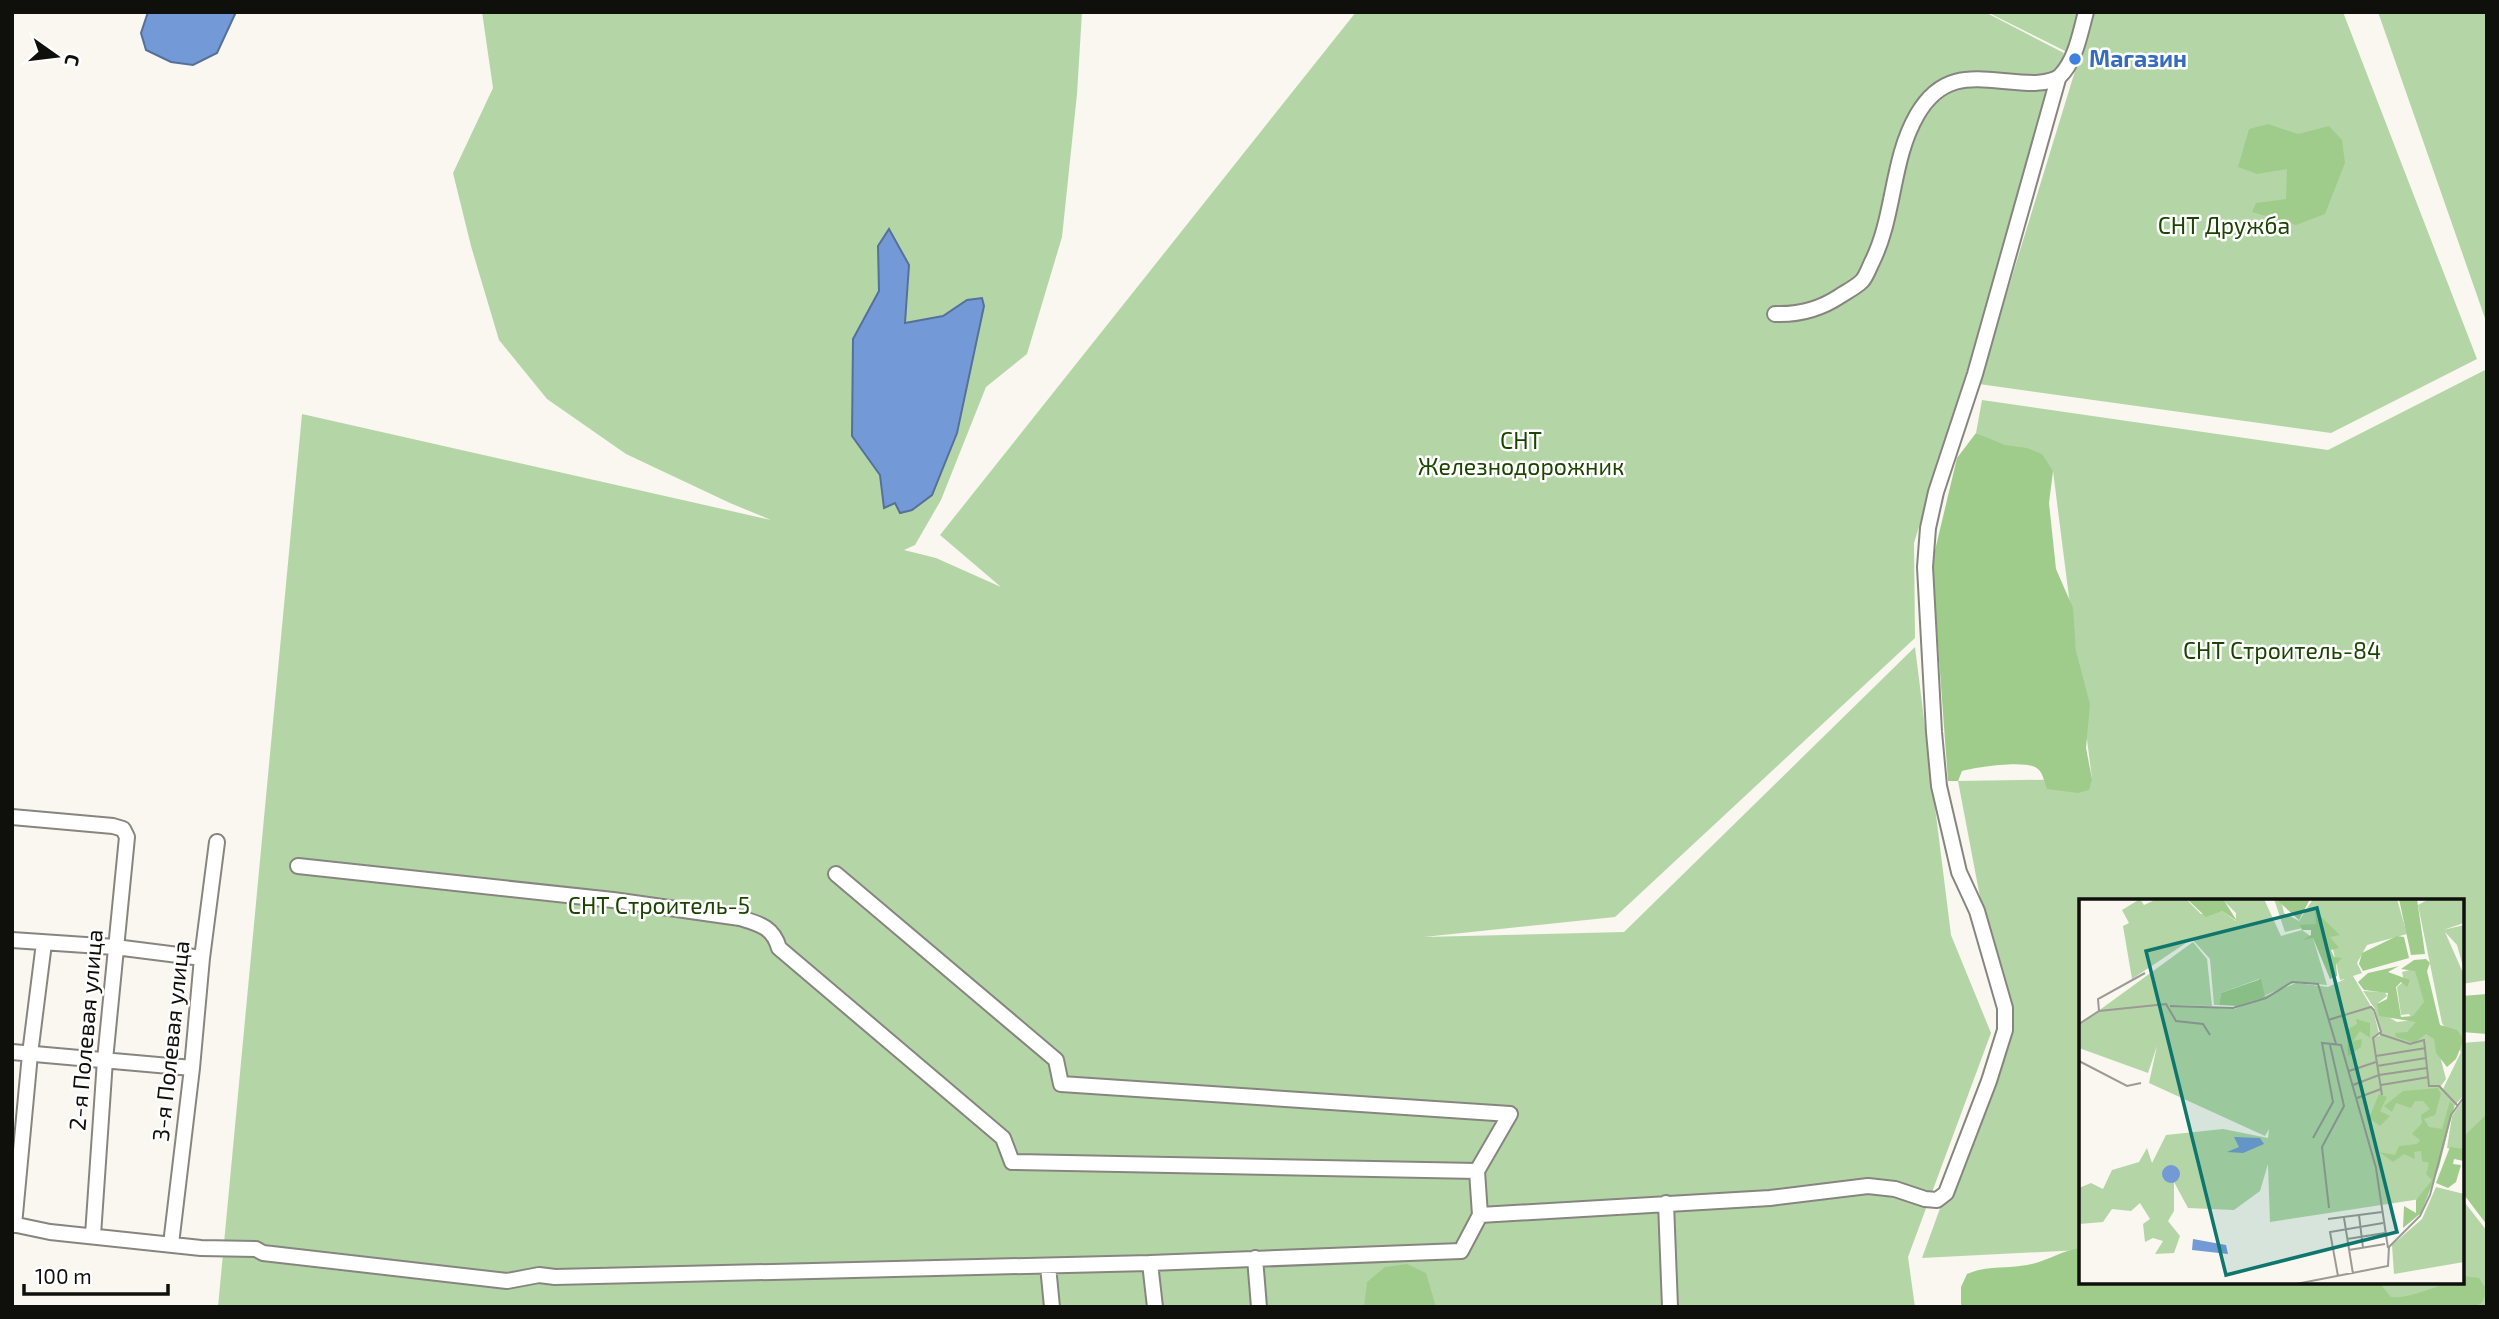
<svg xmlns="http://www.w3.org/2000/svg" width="2499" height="1319" font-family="'Exo 2',sans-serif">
  <rect width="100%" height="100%" fill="#f9f7f0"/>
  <path fill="#b4d6a6" d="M482,12H1082L1077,94L1062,237L1027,354L986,387L941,500L915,545L904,550L936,558L1001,587L940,535L1356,12H1985L2064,53L1914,543L1915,638L1615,917L1424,937L1624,932L1915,647L1951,935L1991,1033L1908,1257L1915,1307H218L302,414L771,520L730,503L626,454L547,399L499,340L471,246L453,173L493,88Z
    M1987,12H2343L2477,359L2331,433L1979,384L2079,58Z
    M2378,12H2487V324Z
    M2487,369V980L2462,984V901H2081V1250L1922,1258L2005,1029L1958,781L2092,779L2053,471L1976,433L1982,400L2328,450Z
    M2487,1041V1117L2462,1142V1043Z
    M2462,1199L2487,1231V1307H2367L2379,1282H2462Z"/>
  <path fill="#9fcc8b" d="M2268,124L2298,134L2329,126L2342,140L2345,163L2325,214L2296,225L2252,212L2256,203L2286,199L2287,169L2257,174L2238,167L2249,129Z
    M1976,433L2005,445L2027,448L2042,454L2053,471L2049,503L2056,569L2073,608L2076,651L2090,704L2086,748L2092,779L2089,790L2078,793L2047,789C2045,784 2043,773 2038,769C2028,759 1976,767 1962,771L1958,781H1948L1932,563L1957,458Z
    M2487,994V1034L2462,1032V996Z
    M2487,1114V1225L2462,1192V1138Z
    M2081,1248V1282H2383L2382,1286L2391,1297C2416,1299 2437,1282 2462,1282L2464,1276L2479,1278L2487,1290L2482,1303L2474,1307H1961V1287L1967,1274C1987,1265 2006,1269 2027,1265C2046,1262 2062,1250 2081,1248Z
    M1407,1264L1426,1273L1436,1307H1364L1367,1282L1385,1267Z"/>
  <path fill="#739ad7" stroke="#55709a" stroke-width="2" d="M148,12H236L217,53L193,65L171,62L146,50L141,33Z
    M889,229L909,265L905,323L943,316L967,300L982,298L984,306L957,433L932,495L912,510L900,513L895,503L884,508L880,475L852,436L853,339L879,291L878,246Z"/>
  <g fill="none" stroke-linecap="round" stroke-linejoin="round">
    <g stroke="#87857f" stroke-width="18">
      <path id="minor" d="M1775,314C1799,315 1819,310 1840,296C1846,292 1856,287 1862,281C1866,277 1869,268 1872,262C1895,216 1891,160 1917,115C1947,63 1986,83 2035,83C2044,82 2053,82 2060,76C2076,60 2080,33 2086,12
        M12,817L113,826L123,829L127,837L105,1060L93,1235
        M298,866L613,900L740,918C760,924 773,927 779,948L1003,1138L1012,1162L1477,1171
        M12,940L115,947L202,958
        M12,1052L192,1068
        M1666,1203L1670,1307
        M1480,1215L1770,1198L1868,1186L1895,1189L1925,1199L1937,1200L1946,1193L1989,1081L2005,1030V1008L1977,911L1959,872L1939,786L1934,732L1925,567L1928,528L1936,492L1975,374L2058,79
        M12,1224L50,1232L201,1248L256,1249L263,1253L507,1281L539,1275L555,1277L1150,1263L1461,1251L1480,1215L1477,1171L1510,1114L1061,1084L1056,1060L836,874
        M14,1225L30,1054L44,943
        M171,1244L192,1068L202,958L217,842
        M1255,1258L1259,1307
        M1150,1263L1155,1307
        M1048,1266L1052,1307"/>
    </g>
    <use href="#minor" stroke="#fff" stroke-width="14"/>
  </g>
  <circle fill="#3f7fe0" stroke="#fff" stroke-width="2.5" cx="2075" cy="59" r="7"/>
  <g text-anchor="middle" stroke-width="5" stroke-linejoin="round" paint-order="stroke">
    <g font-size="23" font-weight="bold" fill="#366cbe" stroke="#fff" text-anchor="start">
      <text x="2089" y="67">Магазин</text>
    </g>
    <g font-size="23" fill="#1b4400" stroke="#fff">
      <text x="2224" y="234">СНТ Дружба</text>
      <text x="1521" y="449">СНТ<tspan x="1521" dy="26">Железнодорожник</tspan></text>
      <text x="2282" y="659">СНТ Строитель-84</text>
      <text x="659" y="914">СНТ Строитель-5</text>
    </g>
    <g font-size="23" fill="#0f0f0c" stroke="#fff">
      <text transform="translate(86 1030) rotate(-85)" y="8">2-я Полевая улица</text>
      <text transform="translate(171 1041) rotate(-84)" y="8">3-я Полевая улица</text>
    </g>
  </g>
  <g transform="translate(2079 899)">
    <rect width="385" height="385" fill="#f9f7f0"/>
    <path d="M61,0L65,6L78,0H107L122,15L143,12L157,22V14L143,0H185L202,37L223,31L234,39L248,86L216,83L185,97L180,80L142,94L140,106H135L131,60L113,40L53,80L44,27L50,24L43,11ZM195,0H202L205,14L220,22L234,0H318L328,35L288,46L278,64L283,74L274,77L294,111L300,134L295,139L302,136L296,110L284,92L306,93L308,97L299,104L301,113L318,123L334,121L330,115L322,116L318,88L325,82L323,73L338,69L367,180L362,187L364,190L382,153L363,124L339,6L350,0H385V24L364,31L385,26V71L378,46L366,33L385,76V196L376,206L348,299L191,323L189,265L181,292L155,311L109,309L95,283V312L89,322L101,337L95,354L76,355L84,342L74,339L66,343L64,325L71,320L61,304L52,312L33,310L24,323L0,325V289L12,284L24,290L33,271L60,263L68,249L73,264L87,236L144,230L189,239L190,230L186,237L70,184L78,147L69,174L0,149V126L114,43L128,60L133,107L87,106L156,110L217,84L249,88L266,80L261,81L249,29L237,26L206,33ZM385,200V252L368,249L373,217ZM357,288L385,295V363L315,375L313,346L343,320Z" fill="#b4d6a6"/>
    <path d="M108,0H144L158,22L143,12L127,18ZM197,0H231L220,21ZM320,0H338L346,55L332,56ZM236,12L261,36L251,38L260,49L252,51L255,58L263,59L257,65L258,77L251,80L234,39L224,41L232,36V31H223L221,26L237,25ZM318,37L325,38L330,59L284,72L280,65L283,54ZM335,61L347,60L351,64L348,72L361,126L378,131L385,140L377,160L368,168L357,154L355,140L347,135L335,144L317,138L316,134L328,133L337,123L300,117L298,105L308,100L309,94L285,91L279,83L289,74L320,67L309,73L331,81L328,88L322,83L317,88L322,118L334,117L345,103L336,72L322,70ZM182,80L186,98L158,107L140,106L142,94ZM277,120L291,124V139L281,132L274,142L283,140L282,148L269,157L268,131L278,125ZM359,189L362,195L356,216L345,220L350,228L363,230L371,202L375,207L360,268L342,314L324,329L325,307L337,314V301L353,281L347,275L350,264L343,262L342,252L335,253L336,260L325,255L314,263L300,253L316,256L320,247L338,245L341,241L333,235L343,224L342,216L351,210L344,202H336L332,209L317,204L313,213L305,207L324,192ZM300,195L308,198L301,212L311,217L301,227L290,219ZM371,248L385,250V262L375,260L374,265L382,266L377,283L369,289L357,284Z" fill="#9fcc8b"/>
    <path d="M155,238L181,239L185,245L164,254L148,253L160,248ZM83 275a9 9 0 1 1 18 0a9 9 0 1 1-18 0ZM114,340L147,346L149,355L113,351Z" fill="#739ad7"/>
    <path fill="none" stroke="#9b9a95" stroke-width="2" d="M91,107L154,109L187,99L213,83L239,85L257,145M20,112L19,100L66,74M249,121L292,108L295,111L302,133L294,139L303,196M0,125L20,112L87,105L97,122L124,125L131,136M301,135L331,145L345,141L350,187H360L378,206M297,157L347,149M0,162L48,187L62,184M298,167L347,159M270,172L297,163M274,186L300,176L348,169M302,186L350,178M278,199L302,190M234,239L254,203L243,144L262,146L297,269L309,349M250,309L243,248L265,207L251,146M280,316L284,349M265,319L274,375M249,320L303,313M268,340L306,334M270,351L306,345M259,377L251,333L304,324M217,385L309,367L310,348L341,317L351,296L372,216L385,198"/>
    <path fill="#0f766e" fill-opacity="0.15" stroke="#0f766e" stroke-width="3.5" d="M238,9L318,333L147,376L67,52Z"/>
    <rect width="385" height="385" fill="none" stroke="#0f0f0c" stroke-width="3.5"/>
  </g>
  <rect width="2499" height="1319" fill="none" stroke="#0f0f0c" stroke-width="28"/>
  <g transform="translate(56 56) rotate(104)" stroke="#ffffff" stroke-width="5" paint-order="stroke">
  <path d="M0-5L12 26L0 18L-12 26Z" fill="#0f0f0c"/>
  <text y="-10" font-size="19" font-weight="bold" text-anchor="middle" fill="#0f0f0c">С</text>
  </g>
  <path d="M24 1284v10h144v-10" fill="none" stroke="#0f0f0c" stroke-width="3.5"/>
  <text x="35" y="1284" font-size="21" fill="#0f0f0c" stroke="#ffffff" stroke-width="5" paint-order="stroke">100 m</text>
</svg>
